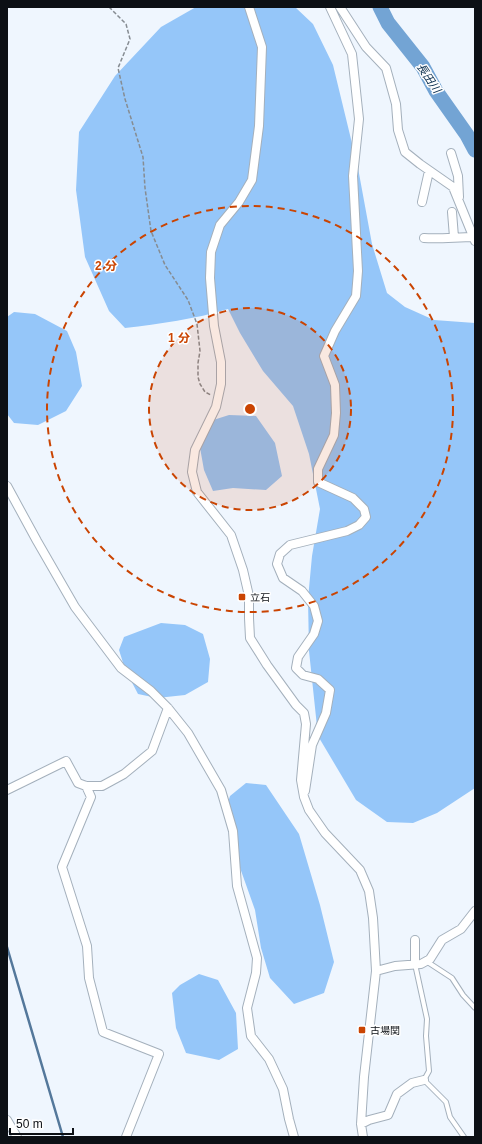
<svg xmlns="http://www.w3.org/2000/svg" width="482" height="1144" font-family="Arial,'Noto Sans JP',sans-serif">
  <rect width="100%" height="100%" fill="#eff6fe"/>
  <path fill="#95c6f9" d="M196,7H295L313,24L333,65L358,168L372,244L387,293L405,307L434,320L475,323V788L437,813L413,823L387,822L356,800L318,736L309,651L308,599L312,556L320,509L309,454L293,406L263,371L240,333L228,309C195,319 160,324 125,328L109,311L85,257L76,190L79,132L115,76L161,27Z
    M14,312L35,314L67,331L76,352L82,386L66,411L38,425L14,423L7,414V317Z
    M229,415L256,416L275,443L282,476L266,490L233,488L213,491L204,470L199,442L207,422Z
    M161,623L185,625L203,634L210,659L208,682L185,695L157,698L138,694L125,669L119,650L124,637Z
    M246,783L266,785L299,834L320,905L334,962L324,993L294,1004L270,978L261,948L255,910L239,865L224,814L230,796Z
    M199,974L218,980L236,1013L238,1049L219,1060L186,1053L176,1028L172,993L180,985Z"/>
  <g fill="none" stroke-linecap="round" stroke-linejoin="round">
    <path stroke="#54789b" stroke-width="2.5" d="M7,947L63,1137"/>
    <path stroke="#73a4d4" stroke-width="15" d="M380,7L388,23L423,67L436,91L467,135L475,150"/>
    <g stroke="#a4b0bc" stroke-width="6">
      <path id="service" d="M426,961L452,978L463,995L475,1008
        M415,964L427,1019L426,1036L429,1071L424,1080L446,1102L450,1117L464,1137"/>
    </g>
    <g stroke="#a4b0bc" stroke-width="10">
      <path id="minor" d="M249,7L262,47L259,126L252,180L239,202L220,225L211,252L210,278L214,326L221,362V384L216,407L195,450L192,472L197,492L231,535L243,570L249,596V618L250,638L267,665L296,705L304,713L306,724L301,780L304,797L309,810L325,833L360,870L369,891L373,918L376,971L364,1077L361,1124L363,1137
        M340,7L366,47L386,68L396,104L398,130L405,152L420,164L453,187L475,241
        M451,153L458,176L459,197
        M422,202L429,171
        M452,212L454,237
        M424,238C441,239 457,237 474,237
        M7,486L37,541L75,607L121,668L151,691L168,708L188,733L221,790L233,831L237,886L257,958L256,973L247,1008L251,1036L269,1059L283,1089L289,1119L294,1137
        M86,786L91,797L62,867L87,946L89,978L103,1032L159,1054L126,1137
        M7,790L66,761L78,783L86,786H102L124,774L152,751L168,708
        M305,791L312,745L326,713L330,690L318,679L303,675L296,668L298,657L314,634L318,621L314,606L302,591L283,578L277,564L280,554L290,545L347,531L359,525L366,517L364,509L353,498L318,482V469L334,435L336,413L335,385L324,356L335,331L356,296L358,271L353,176L359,119L352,54L330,7
        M415,940V964
        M376,971L395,966L421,964L430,959L442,940L461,929L475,911
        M7,1120L17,1137
        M361,1124L369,1120L388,1115L397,1094L412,1083L424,1080"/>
    </g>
    <path stroke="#868c92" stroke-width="1.5" stroke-dasharray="4 2" stroke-linecap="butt" d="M109,7L126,24L130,39L118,68L125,99L143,157L145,188L151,231L165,265L188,300L197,324L200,351L198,363V377L200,384L205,392L211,395"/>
    <use href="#service" stroke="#fff" stroke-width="4"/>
    <use href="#minor" stroke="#fff" stroke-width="8"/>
  </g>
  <circle cx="250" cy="409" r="101" fill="#ca4402" fill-opacity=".12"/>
  <g fill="none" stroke="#ca4402" stroke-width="2" stroke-dasharray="7 5">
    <circle cx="250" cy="409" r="101"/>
    <circle cx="250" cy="409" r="203"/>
  </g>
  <g fill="#ca4402" stroke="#fff" stroke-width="1.5">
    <rect x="238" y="593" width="8" height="8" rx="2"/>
    <rect x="358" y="1026" width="8" height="8" rx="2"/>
  </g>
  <g text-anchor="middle" stroke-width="3" stroke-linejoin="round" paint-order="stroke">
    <g font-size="10" fill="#0c1015" stroke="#fff" text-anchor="start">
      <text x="250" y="601">立石</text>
      <text x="370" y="1034">古場関</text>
    </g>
    <g font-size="11" font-style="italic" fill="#052a4a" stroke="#fff">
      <text transform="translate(429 78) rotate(56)" y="4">長田川</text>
    </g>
  </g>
  <circle cx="250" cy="409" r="6" fill="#ca4402" stroke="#fff" stroke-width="2"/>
  <g font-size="12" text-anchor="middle" font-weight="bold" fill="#ca4402" stroke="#fff" stroke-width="3" stroke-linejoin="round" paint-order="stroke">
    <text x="106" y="270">2 分</text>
    <text x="179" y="342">1 分</text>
  </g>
  <rect width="482" height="1144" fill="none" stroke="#0c1015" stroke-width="16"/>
  <path d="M10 1128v6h63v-6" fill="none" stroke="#0c1015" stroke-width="2"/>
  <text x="16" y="1128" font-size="12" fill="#0c1015" stroke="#ffffff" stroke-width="3" paint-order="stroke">50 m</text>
</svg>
